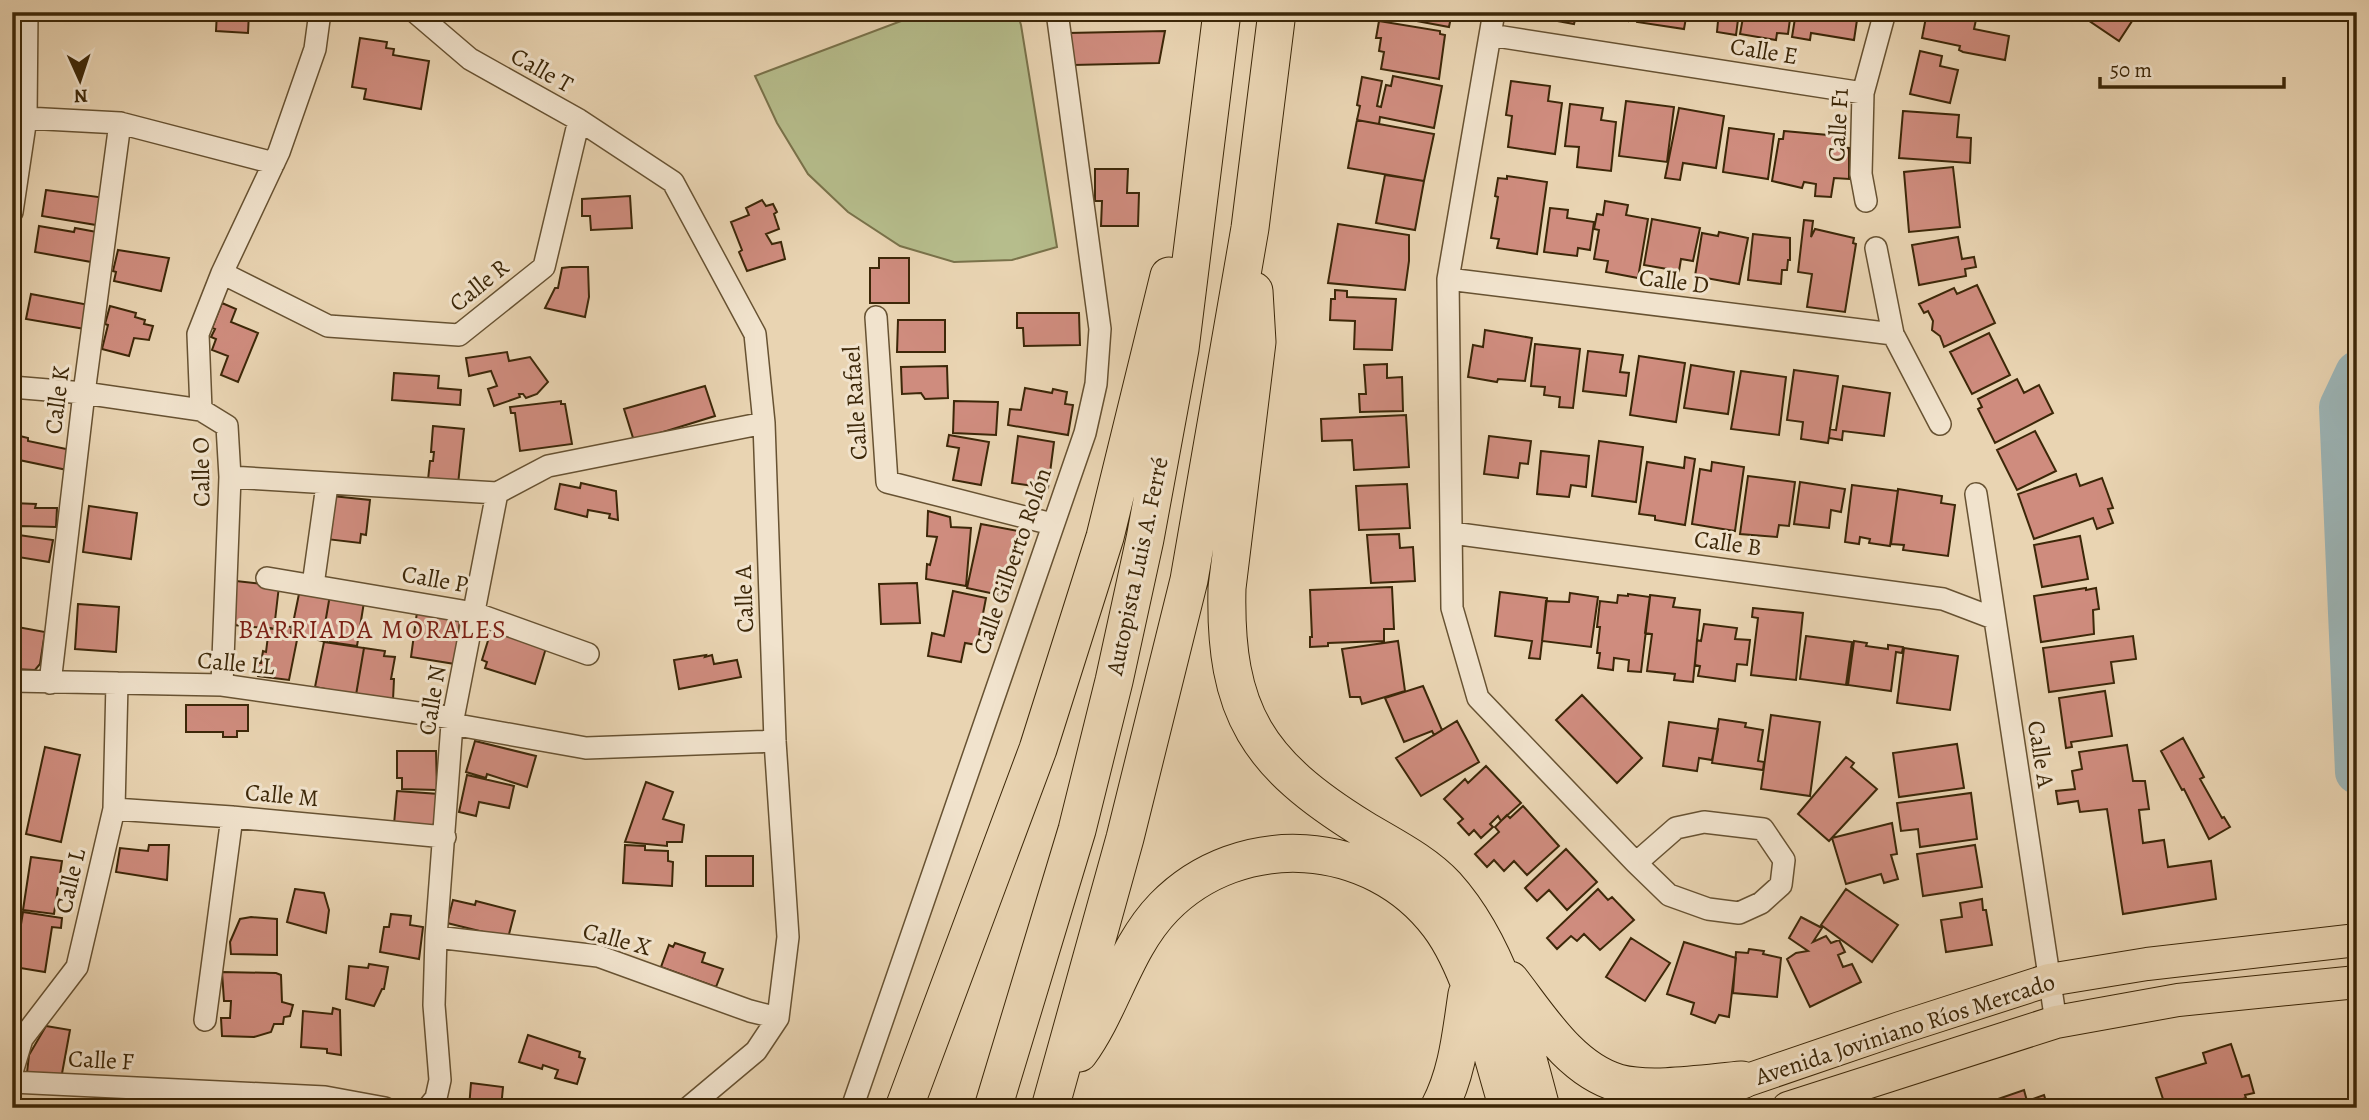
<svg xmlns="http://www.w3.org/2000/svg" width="2369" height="1120" font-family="Alegreya,serif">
  <rect width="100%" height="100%" fill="#e9d4b2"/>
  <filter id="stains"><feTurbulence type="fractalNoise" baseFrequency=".00286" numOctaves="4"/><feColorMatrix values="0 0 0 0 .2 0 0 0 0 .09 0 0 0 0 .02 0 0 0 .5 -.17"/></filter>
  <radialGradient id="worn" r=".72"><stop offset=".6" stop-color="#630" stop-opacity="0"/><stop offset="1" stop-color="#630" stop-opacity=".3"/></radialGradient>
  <path fill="#b6bd8c" stroke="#79724a" stroke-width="2" d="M925,12H1017L1021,25L1057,247L1012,260L954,262L900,246L848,212L808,174L777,123L755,76Z"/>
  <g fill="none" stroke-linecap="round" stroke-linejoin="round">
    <path stroke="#9cb5b7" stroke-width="44" d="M2357,373L2341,407L2357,772"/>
  </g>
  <path fill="#cf8c7e" stroke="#3c2708" stroke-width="2" d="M217,12H249L248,33L216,31Z
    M254,12H295V19L253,16Z
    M1396,12H1452L1449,27L1395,17Z
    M1530,12H1577L1574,24L1530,16Z
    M1583,12H1629L1628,21Z
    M1638,12H1687L1684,29L1637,22Z
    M1692,12H1739L1736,35L1717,32L1718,21L1692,17Z
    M1744,12H1791L1788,34L1777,33L1776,40L1740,34Z
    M1796,12H1853L1852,19L1857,20L1854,40L1811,33L1810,40L1792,37Z
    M1927,12H1966L1977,15L1974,29L2009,36L2005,60L1963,52L1959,50L1960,46L1922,38Z
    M2076,12H2138L2119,41Z
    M1379,21L1440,31V34L1445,35L1439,79L1381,69L1384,52L1379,51L1381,38H1376Z
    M1165,31L1159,63L1073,65L1068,33Z
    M360,38L387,42L386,48L394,49L393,55L429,61L421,109L364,99L366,89L352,87Z
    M1920,51L1942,56L1940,66L1958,70L1950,103L1910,94Z
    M1393,76L1442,86L1434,128L1380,117L1379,124L1357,120L1360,106L1357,105L1362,77L1382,81L1377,106L1381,107L1386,85L1391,86Z
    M1511,81L1550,86L1548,101L1562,103L1555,154L1508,147L1512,116L1506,115Z
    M1626,101L1674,107L1667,162L1619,156Z
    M1570,104L1603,108L1601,120L1616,122L1611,171L1577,167L1579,147L1565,146Z
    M1679,108L1724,116L1716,168L1683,163L1680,180L1665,178Z
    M1903,111L1959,115L1957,137L1971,138L1970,163L1899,158Z
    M1357,120L1434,134L1424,181L1348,168Z
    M1729,128L1774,134L1768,179L1723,172Z
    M1784,131L1839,136L1838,147L1849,148V179L1834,178L1831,197L1815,196L1816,184L1804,182L1802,188L1772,181L1779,139H1783Z
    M1953,167L1960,227L1909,232L1904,172Z
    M1095,169H1128L1127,193H1139L1138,226H1101L1102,201H1095Z
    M1385,175L1424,181L1415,230L1376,223Z
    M1507,176L1547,182L1537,254L1497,248L1499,239L1491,238L1498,197L1495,196L1498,178L1507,179Z
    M46,190L106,198L102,226L42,216Z
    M630,196L632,228L591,230L590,216H582V199Z
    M762,200L766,206L773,204L777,212L774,214L779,229L766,234L772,244L781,242L785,259L747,271L739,252L742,250L731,222L749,215L746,208Z
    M1605,201L1628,205L1626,215L1648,219L1638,278L1606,272L1608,261L1594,259L1599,230L1594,229L1597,214L1603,215Z
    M1550,208L1568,210L1567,218L1594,222L1590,250L1578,248L1577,256L1544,252Z
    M1652,219L1700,228L1693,261L1681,259L1679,271L1644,265Z
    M1804,220L1813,221L1811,237L1815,229L1854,238L1853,243L1856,244L1845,312L1807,307L1812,274L1798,272Z
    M1338,224L1409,235V261L1405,290L1328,283Z
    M39,226L74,232L75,228L102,233L97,263L35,252Z
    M1719,232L1748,238L1739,284L1695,276L1702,233L1718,236Z
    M1753,234L1790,238V260H1788L1787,270H1782L1781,284L1748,280Z
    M1958,237L1962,259L1974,257L1976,267L1965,269L1966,276L1919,285L1912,245Z
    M118,250L169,258L161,291L114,281L116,272L113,271Z
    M879,258H909V303H870V268H879Z
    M570,267H588L589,297L585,317L545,308L555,288H558L562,268Z
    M1977,285L1995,323L1944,347L1940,336L1932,330L1933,321L1928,311L1924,313L1919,304L1954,288L1957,294Z
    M1335,290L1347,291V297L1396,299L1392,350L1354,349L1355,321L1330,320L1331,299H1335Z
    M31,294L89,305L85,329L26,319Z
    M222,303L236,309L231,322L258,333L238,382L221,375L228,356L212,350L216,339L211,337L215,329L212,328Z
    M110,306L136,313L135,317L145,320L144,324L153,326L149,340L134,338L129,356L102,349L108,325L105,324Z
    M1017,313H1079L1080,345L1024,346L1023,328H1017Z
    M898,320H945V352H897Z
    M1485,330L1532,338L1525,381L1498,379L1497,382L1468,377L1473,345L1483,347Z
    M1989,333L2010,375L1972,394L1950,352Z
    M1535,344L1580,349L1573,408L1559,407L1560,397L1544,395L1545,387L1531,386Z
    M1588,351L1623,355L1620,372L1629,373L1626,396L1583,391Z
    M507,352L509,361L530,357L548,382L537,394L526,398L523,394H519L520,397L494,406L488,389L497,386L491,371L469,376L466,358Z
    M1639,356L1685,363L1676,422L1630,415Z
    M1387,364V378L1402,377L1403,411L1360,412L1359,394H1366L1364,365Z
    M1691,365L1734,372L1728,414L1684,408Z
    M947,366L948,398L925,399L921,393L902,394L901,367Z
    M1794,370L1838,376L1828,443L1801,439L1803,422L1787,420Z
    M1741,371L1786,377L1779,435L1731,429Z
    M394,373L439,376L438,388L461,390L460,405L392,400Z
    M2017,379L2024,393L2039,385L2053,413L1995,443L1978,409L1982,407L1978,399Z
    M705,386L715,416L634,441L624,409Z
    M1843,386L1890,393L1884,436L1843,431L1842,440L1829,438L1830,429L1836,430Z
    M1025,388L1052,393L1053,389L1067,392L1065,404L1073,405L1068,435L1008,425L1010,409L1021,410Z
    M561,401V404H565L572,444L520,451L515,413H511L510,407Z
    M954,401L998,402L996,435L953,433Z
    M1406,415L1409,467L1354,470L1352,440L1322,441L1321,419Z
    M433,426L464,429L458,484L428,480L430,461H433L434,452H431Z
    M2035,431L2056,471L2017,490L1997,450Z
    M12,434L28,438V441L71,450L67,470L14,459L12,465Z
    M949,435L989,442L981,485L953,480L959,448L947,446Z
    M1018,436L1054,442L1048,488L1012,483Z
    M1489,436L1531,441L1528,464L1520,463L1518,478L1484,474Z
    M1599,441L1643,447L1636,502L1592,496Z
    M1541,451L1589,456L1586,487L1571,485L1569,497L1537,494Z
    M1685,457L1695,459L1685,525L1655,520V516L1639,514L1647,462L1684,468Z
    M1712,462L1744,467L1735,531L1692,524L1700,469L1711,471Z
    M2076,474L2080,486L2102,478L2113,508L2108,509L2113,523L2097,529L2093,518L2034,539L2018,494Z
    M1748,476L1795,482L1789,526L1779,525L1777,537L1740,534Z
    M1800,482L1845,489L1841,512L1831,510L1829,528L1794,524Z
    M581,483L616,491L618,520L609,518L610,514L588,510L587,517L555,509L560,484L580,488Z
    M1407,484L1410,528L1359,530L1356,486Z
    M1852,485L1898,491L1890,546L1869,543L1870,539L1860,537L1859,544L1845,542Z
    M1898,489L1942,496L1941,503L1955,505L1948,556L1903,550L1904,545L1891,544Z
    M332,496L370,500L366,535L361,534L360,543L326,539Z
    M12,503L36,504L35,508H57L56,527L21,526V532L12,531Z
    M89,506L137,513L131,559L83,552Z
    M928,511L950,517L951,527L971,528L966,586L926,579L927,564L930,565L937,537L927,536Z
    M981,524L1023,532L1009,597L967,588Z
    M12,534L53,540L49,562L12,556Z
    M1399,534L1400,548L1413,547L1415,581L1371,583L1367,535Z
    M2080,536L2088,579L2042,587L2034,545Z
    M236,581L279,586L274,629L234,625Z
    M917,583L920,623L881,624L879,584Z
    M1392,587L1394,629H1384V641L1328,643V646L1310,647V637H1312L1310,590Z
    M2086,588V590L2096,588L2099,609L2093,610L2094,634L2041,642L2034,596Z
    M300,589L330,595L322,641L291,633Z
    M953,591L986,598L977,645L965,643L961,662L928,656L932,633L944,636Z
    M1500,592L1547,598L1540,659L1529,658L1532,641L1495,636Z
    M1570,593L1598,597L1591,647L1542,641L1546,601L1569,602Z
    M1628,594L1650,597L1641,672L1628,671L1629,660L1614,658L1613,670L1598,668L1600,653H1597L1600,627H1597L1600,601L1617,603L1618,595L1628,596Z
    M330,595L364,602L357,646L322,641Z
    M1650,595L1675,598L1673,607L1700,610L1693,682L1674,680L1675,674L1647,671L1652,634L1645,633Z
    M78,604L119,607L116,652L75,649Z
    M1753,608L1803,613L1796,680L1751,675L1758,618L1752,617Z
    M417,612L460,620L455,664L411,657Z
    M1704,624L1737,628L1735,639L1750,640L1747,665L1737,664L1735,681L1698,676L1700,666L1695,665L1697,640L1701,641Z
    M275,625L292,627L291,633L298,635L289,680L258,676V663H261L263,651L266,652L269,628L274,629Z
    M12,626L45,632L40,664L35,670L12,669Z
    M491,631L546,648L535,684L485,668L487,662L482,660Z
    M1806,636L1852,642L1846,685L1800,679Z
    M2133,636L2136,659L2111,662L2114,683L2049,692L2043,648Z
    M1398,641L1405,691L1362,704L1360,697H1350L1342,649Z
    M1854,641L1867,643L1866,646L1888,649V645L1903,647L1902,653L1896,652L1891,691L1848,685Z
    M324,642L364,648L356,695L315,687Z
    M364,648L385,651L384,656L395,657L391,679H394L393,700L356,695Z
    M1904,648L1958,656L1950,710L1897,703Z
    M706,655L705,657L712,655L714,664L737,660L741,677L679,689L674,660Z
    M1423,686L1442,730L1434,735L1432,731L1404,742L1385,698Z
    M2105,691L2112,736L2071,742L2072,747L2066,748L2059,698Z
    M1582,695L1642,758L1617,783L1556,720Z
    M186,705H248V731H237V737H223V732H186Z
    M1771,715L1820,722L1810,796L1761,789Z
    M1719,719L1746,723L1745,727L1763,730L1758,761L1764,762L1763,770L1712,763Z
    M1457,721L1479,762L1421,796L1396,758Z
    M1669,722L1718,729L1712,760L1699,758L1697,771L1663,766Z
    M2183,738L2204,777L2200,779L2222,818L2224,817L2230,827L2209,839L2184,789L2182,790L2161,751Z
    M475,741L536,756L527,787L487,774L486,778L466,772Z
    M1957,744L1964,788L1899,797L1893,753Z
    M2127,745L2133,781H2145L2149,809L2139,810L2143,843L2164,840L2168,867L2211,861L2216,899L2123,914L2107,809L2080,812L2078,801L2058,804L2056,791L2075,789L2072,771L2082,769L2079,752Z
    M45,747L80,755L61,842L26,834Z
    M397,751H436L437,790L402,789V778H397Z
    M1846,757L1854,763L1851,767L1877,789L1829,841L1798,814Z
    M1486,766L1521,803L1501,821L1498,816L1490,824L1493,827L1481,838L1474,830L1469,835L1458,823L1463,819L1444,799L1465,779L1468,783Z
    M467,775L514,786L509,808L479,802L476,816L459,812Z
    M646,782L673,792L663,819L684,825L682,842H667V846L625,842Z
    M397,791L439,794L436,827L394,824Z
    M1971,793L1977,839L1920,847L1918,829L1901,831L1897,803Z
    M1523,806L1559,846L1527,875L1514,861L1504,871L1494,860L1487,867L1475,854L1499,832L1495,827L1507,815L1510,818Z
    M1892,823L1897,854L1891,855L1898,879L1884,883L1881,874L1846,884L1832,838Z
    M149,845H169L167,880L116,872L120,848L148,851Z
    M625,845L645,846V850L668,851V861L673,862L672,886L623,883Z
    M1975,845L1982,887L1923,896L1917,854Z
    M1566,849L1597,882L1567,910L1549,890L1537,901L1525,888Z
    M706,856H753V886H706Z
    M31,857L62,861L54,914L23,910Z
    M295,889L324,893L329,910L326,933L287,922Z
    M1598,889L1608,900L1612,897L1634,920L1600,950L1584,934L1577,941L1571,936L1557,949L1547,938Z
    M1846,889L1898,925L1872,962L1821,925Z
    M1982,899L1983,910H1986L1992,945L1946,952L1941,920L1962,917L1960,903Z
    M453,900L475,905L476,901L515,911L508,938L447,923Z
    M23,912L62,918L61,928L52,927L45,972L14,967Z
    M391,914L411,916L410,925L423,927L419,959L380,952L384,927H389Z
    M251,917L277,919V955L231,954L230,942L240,919Z
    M1801,917L1822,928L1813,942L1826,936L1831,943L1839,940L1845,952L1838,955L1843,967L1852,964L1861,982L1810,1007L1787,959L1796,953L1808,951L1789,938Z
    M1631,938L1670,963L1645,1001L1606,977Z
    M1684,942L1736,958L1729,1017L1719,1015L1715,1023L1691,1014L1694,1003L1667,994Z
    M675,943L705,953L702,962L723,969L716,987L661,967L669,945L673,947Z
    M1749,949L1764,951L1763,954L1781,958L1777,997L1733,993L1736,952L1748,953Z
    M369,964L388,967L384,989H382L374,1006L346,999L349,966L368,968Z
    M222,972L276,973L281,975L282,1002L293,1005L290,1016L284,1017L283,1024H274L271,1032L254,1037L222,1036L221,1018H230L231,1001H224Z
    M333,1008L340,1010L341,1055L327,1053V1049L301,1047L303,1011L332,1014Z
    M46,1026L70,1030L61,1079L27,1073L29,1055Z
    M528,1035L580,1052L579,1057L585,1059L577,1084L555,1078L558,1070L543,1065L542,1069L519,1062Z
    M2231,1044L2242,1077L2249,1075L2254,1093L2245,1095L2246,1098L2214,1108H2166L2156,1078L2206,1063L2203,1053Z
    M471,1083L503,1087L501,1108H469Z
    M2024,1090L2027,1101L2044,1095L2048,1108H1972Z"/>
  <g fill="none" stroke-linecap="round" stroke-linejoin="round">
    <g stroke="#675232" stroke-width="13">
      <path id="service" d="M219,1093L229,1108"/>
    </g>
    <g stroke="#675232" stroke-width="24">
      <path id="minor" d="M415,12L470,59L579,120L673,182L755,334L764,423L775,741L788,937L778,1018L756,1051L688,1108
        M1494,12L1448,279L1452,608L1478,698L1636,863
        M1490,35L1863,93
        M26,118L120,123L274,163
        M1866,201L1861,174L1863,93L1885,12
        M12,212L26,118L27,12
        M1876,248L1893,334L1940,424
        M222,273L328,326L459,335L544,267L579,120
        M1448,279L1893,334
        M876,317L887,482L1052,524
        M12,387L84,393L201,410
        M230,477L497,493
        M1976,494L2056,1022
        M1452,533L1943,599L1993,618
        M267,578L474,613L588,654
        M313,585L327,485
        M12,681L222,685L453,718
        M50,683L84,393L120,123
        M222,685L230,477L227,426L201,410L198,334L222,273L279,152L315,49L320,12
        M452,724L586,748L775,741
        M114,809L232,817L445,837
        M1704,822L1763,829L1784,860L1781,885L1761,903L1739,913L1708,909L1669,895L1636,863L1676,828Z
        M436,937L598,956L750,1011L778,1018
        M205,1020L232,817
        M12,1072L22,1039L77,967L114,809L117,683
        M12,1082L325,1097L385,1108
        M428,1108L436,1098L440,1080L434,1005L436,937L452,724L497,493L548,466L764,423
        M852,1108L1085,433L1096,384L1100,329L1057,12"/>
    </g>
    <g stroke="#3c2708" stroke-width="34">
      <path id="primary" d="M1666,1108L1900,1028L2049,980L2147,964L2357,940
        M1788,1108L2056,1022L2178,1000L2357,982"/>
    </g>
    <g stroke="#3c2708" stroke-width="39">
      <path id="motorway" d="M1254,291L1257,342L1227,588C1224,713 1258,764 1363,829C1391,846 1424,862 1446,886C1499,945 1521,1032 1541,1108
        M1510,980C1539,1017 1570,1069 1618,1083C1651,1092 1707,1083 1742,1080
        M1079,1053C1112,1008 1124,948 1164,907C1240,829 1373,837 1439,925C1473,970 1491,1053 1508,1108
        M904,1108L1038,749L1105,537L1169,276
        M993,1108L1077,830L1114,681L1145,539L1180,349L1222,12
        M1050,1108L1125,838L1189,580L1250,228L1277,12
        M1439,1108C1458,1072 1461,1033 1467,994"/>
    </g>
    <use href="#service" stroke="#f1e3cd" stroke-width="10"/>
    <use href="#minor" stroke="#f1e3cd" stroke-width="21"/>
    <use href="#primary" stroke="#e9d4b2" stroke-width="32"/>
    <use href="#motorway" stroke="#e9d4b2" stroke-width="37"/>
  </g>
  <g text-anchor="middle" stroke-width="6" stroke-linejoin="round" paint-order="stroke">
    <g font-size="24" fill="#3c2708" stroke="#f1e3cd">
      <text transform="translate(1764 51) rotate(9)" y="8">Calle E</text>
      <text transform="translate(542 70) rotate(29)" y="8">Calle T</text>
      <text transform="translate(1838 125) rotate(-87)" y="8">Calle F1</text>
      <text transform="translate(1674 281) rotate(7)" y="8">Calle D</text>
      <text transform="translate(479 285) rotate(-39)" y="8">Calle R</text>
      <text transform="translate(57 400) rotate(-83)" y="8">Calle K</text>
      <text transform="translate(855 403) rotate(-94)" y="8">Calle Rafael</text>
      <text transform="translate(201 472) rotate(-91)" y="8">Calle O</text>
      <text transform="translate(1728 543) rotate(8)" y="8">Calle B</text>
      <text transform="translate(1012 561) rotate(-71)" y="8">Calle Gilberto Rolón</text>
      <text transform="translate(1137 566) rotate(-78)" y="8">Autopista Luis A. Ferré</text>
      <text transform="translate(435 579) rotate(10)" y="8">Calle P</text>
      <text transform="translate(744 599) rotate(-92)" y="8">Calle A</text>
      <text transform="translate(236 663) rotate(5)" y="8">Calle LL</text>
      <text transform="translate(432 700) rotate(-81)" y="8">Calle N</text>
      <text transform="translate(2041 754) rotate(81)" y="8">Calle A</text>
      <text transform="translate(282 795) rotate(5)" y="8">Calle M</text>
      <text transform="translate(70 881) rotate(-77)" y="8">Calle L</text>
      <text transform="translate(617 939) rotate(15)" y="8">Calle X</text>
      <text transform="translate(1905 1029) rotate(-18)" y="8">Avenida Joviniano Ríos Mercado</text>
      <text transform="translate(101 1060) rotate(3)" y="8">Calle F</text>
    </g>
    <g font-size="26" letter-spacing="2" fill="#7a1f14" stroke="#f1e3cd">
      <text x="373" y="638">BARRIADA MORALES</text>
    </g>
  </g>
  <rect width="2369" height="1120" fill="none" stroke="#e9d4b2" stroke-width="42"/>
  <rect x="14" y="14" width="2341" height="1092" fill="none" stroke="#3c2708" stroke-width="3.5"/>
  <rect x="21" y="21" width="2327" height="1078" fill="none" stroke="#3c2708" stroke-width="2"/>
  <g transform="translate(80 80) rotate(177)" stroke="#f1e3cd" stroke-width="5" paint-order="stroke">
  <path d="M0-5L12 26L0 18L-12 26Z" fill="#3c2708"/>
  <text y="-10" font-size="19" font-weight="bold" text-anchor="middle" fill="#3c2708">N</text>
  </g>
  <path d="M2100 77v10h184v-10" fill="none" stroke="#3c2708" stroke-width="3.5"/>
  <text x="2110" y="77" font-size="21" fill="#3c2708" stroke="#f1e3cd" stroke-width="5" paint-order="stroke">50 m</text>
  <rect width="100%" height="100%" filter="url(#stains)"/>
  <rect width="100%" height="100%" fill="url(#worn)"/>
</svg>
